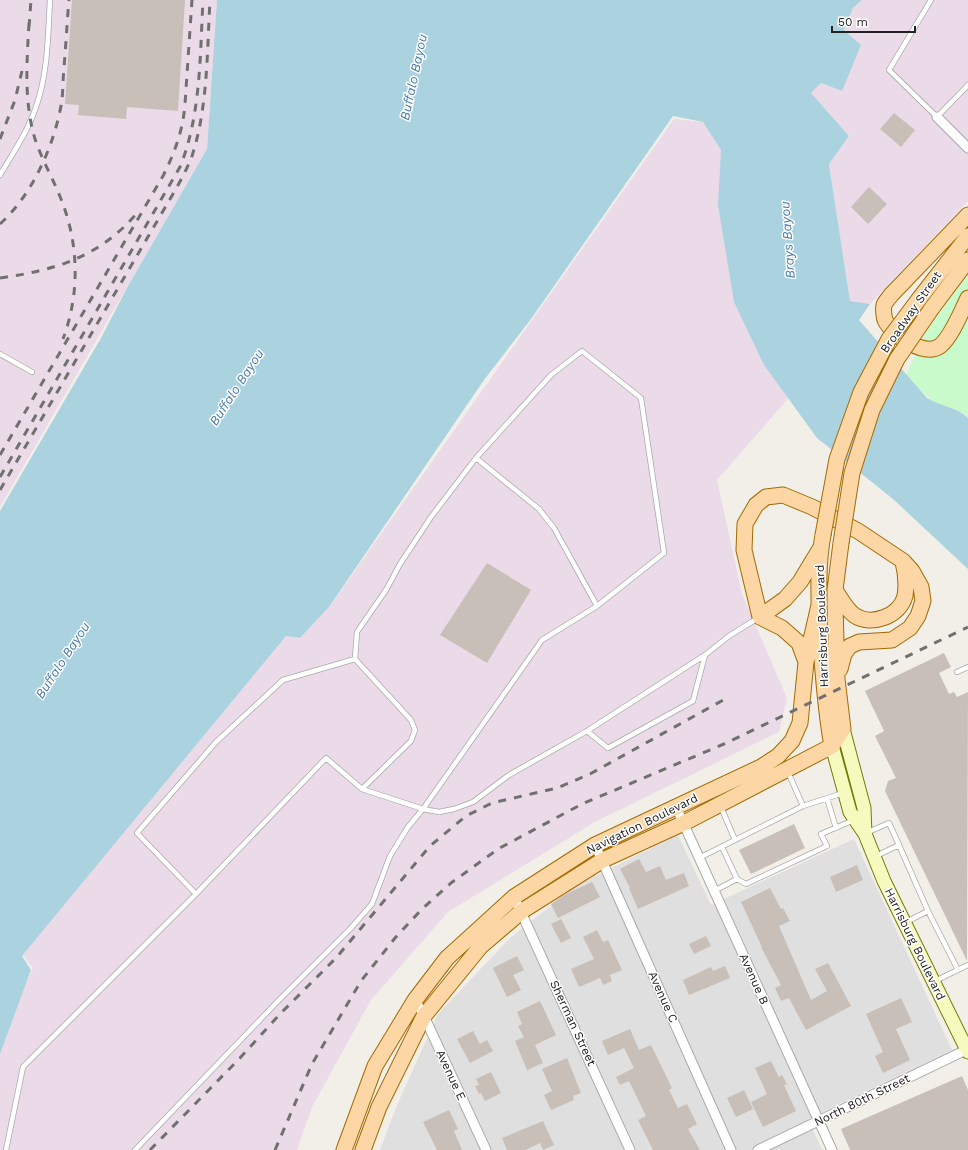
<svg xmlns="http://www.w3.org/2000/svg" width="968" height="1150" font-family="'Work Sans',sans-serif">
  <rect width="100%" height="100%" fill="#f2efe9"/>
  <path fill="#e0dfdf" d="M678,835L711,905L854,839L952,1050L808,1119L822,1150H380L397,1105L438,1014L510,938L577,885Z"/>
  <path fill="#ebdbe8" d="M0,0H217L207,149L0,507Z
    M862,0H968V201L870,304L850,301L829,164L849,136L811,93L821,83L842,91L844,30L853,8Z
    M674,119L702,122L727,149L793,393L717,480L742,594L787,698L779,732L595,822L448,912L371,1000L312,1107L297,1150H0V1048L10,1019L33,968L23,955L226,702L288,634L299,639L330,606Z"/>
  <path fill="#c8facc" d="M968,275V417C959,408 947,408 936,403C926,397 914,383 906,374L927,331L953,294Z"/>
  <path fill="#aad3df" d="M217,0H862L853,8L844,30L861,45L842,91L821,83L811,93L849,136L829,164L850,301L870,304L859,320L927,398C940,406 957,407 968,418V569L893,499L817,438L764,365L734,302L718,205L721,150L703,122L673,116L531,319L484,380L329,607L300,638L286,636L22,956L31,970L0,1054V511L101,338L128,286L207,149Z"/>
  <path fill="#c7bfb8" d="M72,0H185L178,111L127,107L126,119L78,115L79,105L65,104Z
    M894,113L915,130L901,147L880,129Z
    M869,187L887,204L868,224L851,207Z
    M487,563L531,590L487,663L440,635Z
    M944,653L951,667L939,673L949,694L954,692L957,697L968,692L967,961L885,791L888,781L896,778L875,736L884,731L865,691Z
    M794,824L805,848L751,874L739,850Z
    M639,859L646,872L660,866L666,880L684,873L689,886L638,909L629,888H630L620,869Z
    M857,865L863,880L836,892L830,877Z
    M592,882L600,897L558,918L551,904L564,895Z
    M770,888L781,909L783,908L790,921L779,926L811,1000L827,991L815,969L828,963L851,1006L806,1030L789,998L781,1001L775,988L781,985L761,947H762L741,902Z
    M561,919L571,938L561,943L551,924Z
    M597,930L603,942L608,940L622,970L610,975L612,981L603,985L600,978L579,987L571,969L594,959L583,937Z
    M706,936L711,946L694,954L689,944Z
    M517,956L524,970L513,975L521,990L507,997L493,968Z
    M725,966L730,978L689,995L683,980L711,967L713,971Z
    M901,998L912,1022L896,1029L910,1060L883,1073L875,1056L883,1052L866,1014Z
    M540,1001L556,1035L535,1045L543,1063L527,1070L515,1041L524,1037L518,1026L522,1024L517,1012Z
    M630,1029L639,1050L651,1045L672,1088L669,1090L678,1108L687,1104L697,1124L688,1129L700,1150H653L638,1120L646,1116L629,1081L620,1085L616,1077L634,1068L624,1048L608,1055L602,1041Z
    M473,1031L480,1044L487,1040L493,1051L470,1063L457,1039Z
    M567,1058L581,1093L573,1096L574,1100L551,1110L544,1095L552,1091L542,1069Z
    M771,1061L779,1077L782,1075L787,1084L784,1085L796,1111L763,1127L751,1102L767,1094L755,1068Z
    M491,1072L501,1093L485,1101L481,1093L479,1094L475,1086L479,1085L476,1079Z
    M962,1076L968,1090V1150H850L841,1129Z
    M744,1090L753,1109L736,1117L727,1098Z
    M449,1110L458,1129L454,1131L462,1150H437L423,1122Z
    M543,1121L554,1145L543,1150L540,1143L525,1150H507L502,1138Z"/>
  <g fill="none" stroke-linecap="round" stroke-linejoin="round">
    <g stroke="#a9a9a9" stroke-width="6">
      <path id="lane" d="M931,0L889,70L937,117L968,85
        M0,175C13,153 28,131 36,107C48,73 48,35 50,0
        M0,354L32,372
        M705,655L729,636L758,618
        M355,659L357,632L386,590L400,564L431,517L476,458L551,375L582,351L641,398L664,553L597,606
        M957,672L968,667
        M788,772L803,806L843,793
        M827,798L836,828
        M721,807L735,840
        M866,833L889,823L899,845
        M722,847L737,879
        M876,856L899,845L928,911L958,970
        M699,858L803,806
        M714,891L737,879L746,884L827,846L821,834L854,820
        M196,894L137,833L216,742L283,680L355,659L411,720L415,730L411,741L362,789
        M906,922L928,911
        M935,981L968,965
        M6,1150L23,1067L196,894L326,758L362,789L423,809L542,640L597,606L554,528L539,509L476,458
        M135,1150L279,1000L350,929L372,904L390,856L408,827L423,809L439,812L454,809L473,802L509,775L587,731L705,655L693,701L608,748L587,731"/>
    </g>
    <g stroke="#a9a9a9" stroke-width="11">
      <path id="street" d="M937,117L968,148
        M676,807L832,1150
        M595,845L731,1150
        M514,897L630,1150
        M415,1000L424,1016L486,1150
        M758,1150L968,1049"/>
    </g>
    <g stroke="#707d05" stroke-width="15">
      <path id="secondary" d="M843,729L864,808L865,834
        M832,746L850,812L865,834L884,881L968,1052"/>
    </g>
    <g stroke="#a06b00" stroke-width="17">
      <path id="primary" d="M968,215L891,295C889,298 885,302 884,305C883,309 884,317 885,320C892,335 924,357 940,346C952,336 961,312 968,298
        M919,299L968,236
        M932,308L968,260
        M823,535C817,567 819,601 820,633C823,671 825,709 832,746
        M835,590C841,599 846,609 854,615C871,627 900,616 905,596C907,584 906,574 903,562
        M760,617L785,599L800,582L820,549
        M806,662L799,643L782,628L760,617L744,550L745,524L756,505L766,497L783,495L812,507L858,531L903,561L912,571L921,587L923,601L918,616L910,628L892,640L859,642L850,646L844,654L840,669
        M344,1150L375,1066L415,1000L447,958L480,928L514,897L595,845L761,767L778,756L792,741L800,723L806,662L819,605
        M363,1150L379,1107L424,1016L481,946L522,911L603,860L684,823L832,746L843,729L837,679L835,604V590L841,543"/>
    </g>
    <use href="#lane" stroke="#fff" stroke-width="4.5"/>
    <use href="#street" stroke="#fff" stroke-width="9"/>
    <use href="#secondary" stroke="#f7fabf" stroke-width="13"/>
    <use href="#primary" stroke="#fcd6a4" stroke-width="15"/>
    <path stroke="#707070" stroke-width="3" stroke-dasharray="8 8" stroke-linecap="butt" d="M29,23C27,60 24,95 33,132C39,155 52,176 61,199C79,244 80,293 63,339
      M29,27L31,0
      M0,139L15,100L22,71
      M0,224C33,194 55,144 62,100C63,89 63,78 64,67C66,45 67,22 69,0
      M0,278C56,270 100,257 138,212
      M0,455L163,176C175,152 183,130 185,104L192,0
      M0,477L180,167C201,115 200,55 203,0
      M0,490L173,194C180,182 187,169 192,156C208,107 207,51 210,0
      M150,1150L240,1058L280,1014L336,958L430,846L466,816L492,803L557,788L590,774L725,699
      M275,1150L312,1064L361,981L395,938L422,909L451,883L498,849L582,804L724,744L968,627"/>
    <g stroke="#a06b00" stroke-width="17" stroke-linecap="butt">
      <path id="primary-bridge" d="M823,535L837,459L861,392L889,339L919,299
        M841,543L852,473L872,410L897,359L932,308"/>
    </g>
    <use href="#primary-bridge" stroke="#fcd6a4" stroke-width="15"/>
  </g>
  <g text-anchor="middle" stroke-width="3" stroke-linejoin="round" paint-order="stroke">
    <g font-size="12" fill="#222" stroke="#fff">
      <text transform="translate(911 312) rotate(-55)" y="4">Broadway Street</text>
      <text transform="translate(822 626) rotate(-92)" y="4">Harrisburg Boulevard</text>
      <text transform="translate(642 824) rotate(-26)" y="4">Navigation Boulevard</text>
      <text transform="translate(915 944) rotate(64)" y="4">Harrisburg Boulevard</text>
      <text transform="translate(754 979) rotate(66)" y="4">Avenue B</text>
      <text transform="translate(663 997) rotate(66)" y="4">Avenue C</text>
      <text transform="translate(573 1023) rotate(65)" y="4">Sherman Street</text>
      <text transform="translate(451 1075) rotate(65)" y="4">Avenue E</text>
      <text transform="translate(862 1100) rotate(-26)" y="4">North 80th Street</text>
    </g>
    <g font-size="13" font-style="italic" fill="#4a7aab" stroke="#fff">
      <text transform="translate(413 77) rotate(-78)" y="5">Buffalo Bayou</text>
      <text transform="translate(787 240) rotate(-94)" y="5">Brays Bayou</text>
      <text transform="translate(236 387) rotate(-57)" y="5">Buffalo Bayou</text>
      <text transform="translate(62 660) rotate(-57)" y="5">Buffalo Bayou</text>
    </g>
  </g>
  <path d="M832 26v6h83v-6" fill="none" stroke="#222222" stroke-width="2"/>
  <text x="838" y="26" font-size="12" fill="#222222" stroke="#ffffff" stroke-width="3" paint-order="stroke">50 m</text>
</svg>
